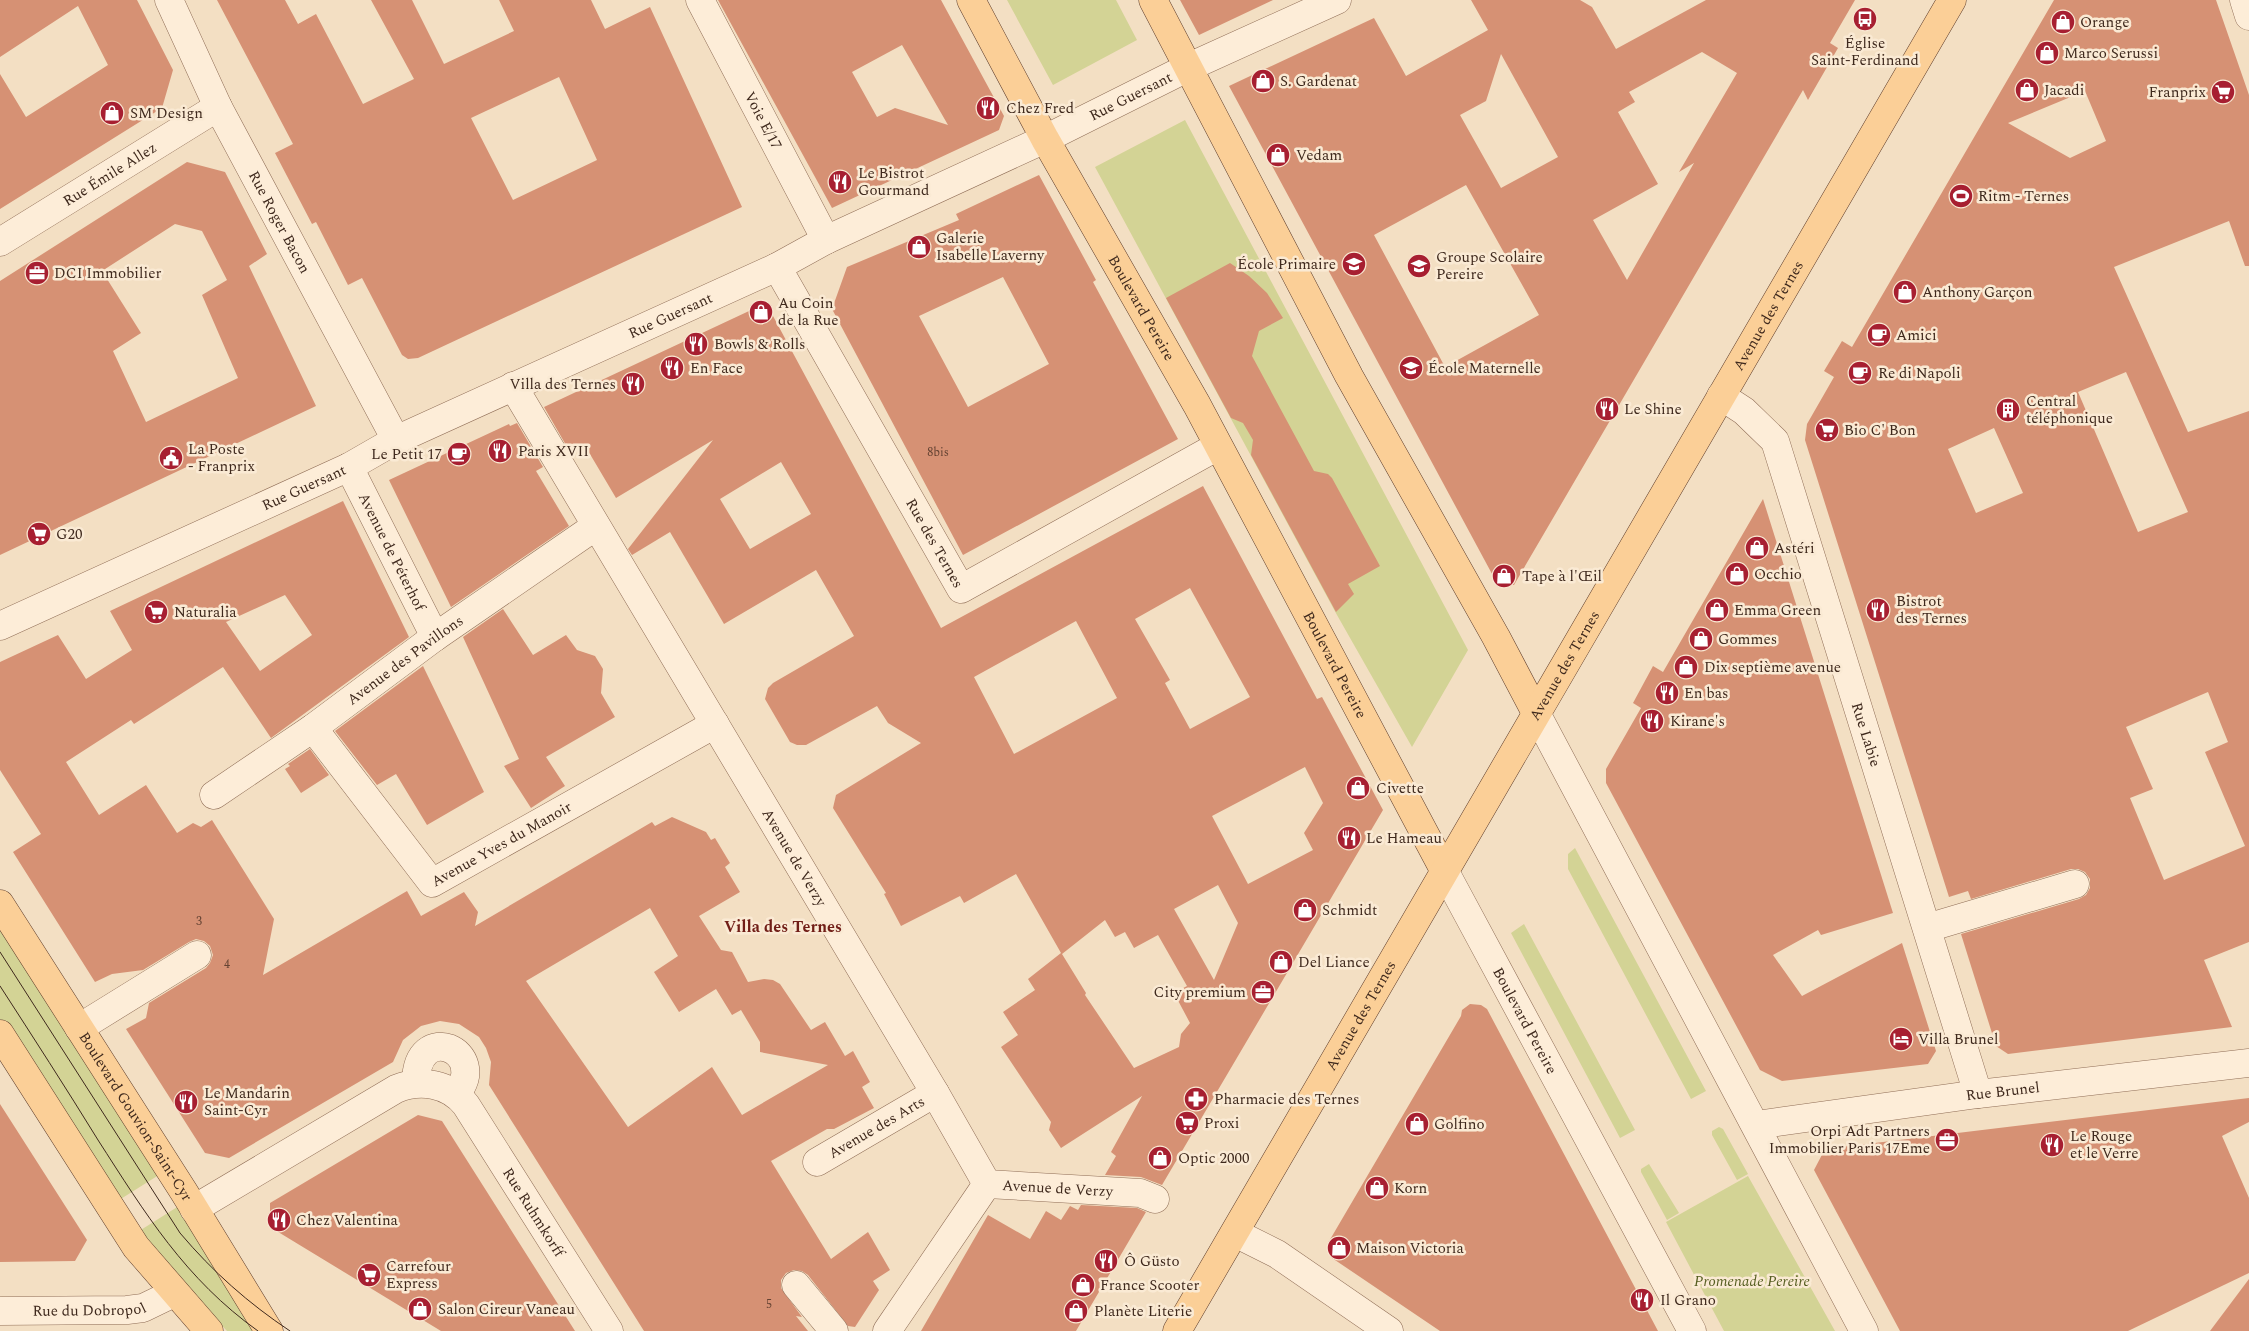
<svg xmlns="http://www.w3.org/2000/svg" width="2249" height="1331" font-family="Spectral,serif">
  <rect width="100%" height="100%" fill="#f3dfc3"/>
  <path fill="#d3d395" d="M1007,0H1116L1137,40L1053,85Z
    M1185,120L1468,650L1412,747L1337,615L1095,167Z
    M1575,848L1706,1091L1691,1099L1568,869V854Z
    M0,919L162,1173L116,1202L0,1019Z
    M1524,924L1635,1130L1620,1138L1511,933Z
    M1719,1127L1723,1129L1748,1174L1737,1180L1712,1135V1131Z
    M1649,1164L1679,1213L1667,1220L1641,1172V1169Z
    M1748,1176L1835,1331H1724L1666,1222Z
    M182,1204L261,1331H227L136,1233Z"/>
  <path fill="#d69174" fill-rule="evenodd" d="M0,0H137L173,70L162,108L0,209V74L26,117L108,65L78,6L0,57Z
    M217,0H285L298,24L316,14L363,104L414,79L371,0H412L444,64L514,31L499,0H591L605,29L650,7L742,207L418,358L408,359L402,355L362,278L348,285L316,222L312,224L275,153L293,144ZM559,77L597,160L513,200L471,118Z
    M718,0H941L1004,116L999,130L832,208ZM902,45L948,125L895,108L877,117L852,72Z
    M1180,0H1273L1199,35Z
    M1471,0H1580L1592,7L1616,49L1706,0H1855L1830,43L1838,48L1808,100L1803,90L1514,585H1498L1229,86L1374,18L1406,76L1488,30ZM1702,52L1737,73L1679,172L1694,163L1627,280L1593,220L1658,184L1618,112L1635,102L1629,92ZM1501,54L1558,157L1501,188L1460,115L1486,101ZM1466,185L1539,315L1445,367L1374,235Z
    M2054,0H2216L2249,95V266H2245L2229,221L2114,267L2188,432L2249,411V942L2204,960L2232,1027L2008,1054L1996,1046L1961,934L2079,899L2086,895L2090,888V879L2085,872L2078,869H2071L1971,899L1968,891L1949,897L1805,440L1807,424L1834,377L1824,371L1842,341L1852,347ZM2085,91L2106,141L2070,158L2008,123ZM2126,372L2188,512L2138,532L2078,392ZM1994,428L2023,493L1976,513L1948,449ZM2208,692L2228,742L2205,752L2245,846L2164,880L2130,798L2153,789L2126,727Z
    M187,162L225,172L267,254L249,266L316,406L0,555V281ZM175,224L202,231L227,280L202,295L238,378L146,422L113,351L141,333L102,271Z
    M1039,175L1096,280L1093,282L1178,439L963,555L832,309L847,267L959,220L956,214ZM1003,277L1049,364L968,407L919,316Z
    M1230,263L1249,276L1267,293L1283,318L1259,331L1252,356L1314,471L1328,474L1332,478L1380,566L1348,584L1354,594L1336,612L1251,455L1253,440L1243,423L1231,418L1166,298Z
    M766,303L941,628L1203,486L1317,699L1322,697L1383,810L1162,1185L1141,1177L1105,1175L1116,1156L1111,1152L1142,1096L1061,1148L1049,1130L1051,1122L1001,1047L1018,1035L1003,1012L1035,990L1028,979L1061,953L1016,874L964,903L960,896L901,926L884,894L886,893L833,808L836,795L921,743L888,723L877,706L806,745H797L790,742L765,699L768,688L773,683L854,636L816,570L724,624L670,532L632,555L628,549L713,440L616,498L584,444L570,452L544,407ZM781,462L811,514L750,549L720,499ZM1190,588L1250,697L1190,729L1165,683L1170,680L1135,619ZM1076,621L1117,698L1014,754L974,677ZM1305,767L1323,803L1304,833L1313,850L1248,884L1212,816ZM1218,885L1238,923L1214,980L1174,909ZM1105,920L1115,937L1125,932L1134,948L1158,935L1187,986L1174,993L1190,1023L1181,1034L1179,1047L1134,1068L1085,995L1086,993L1062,954Z
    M517,423L543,467L536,471L569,526L451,607L389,480L509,424L510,426Z
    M1763,499L1893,913L1821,935L1818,930L1773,955L1802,996L1902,943L1936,1051L1928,1064L1782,1081L1760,1070L1606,783V769L1641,708L1633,703L1653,666L1663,672Z
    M343,501L409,637L271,738L223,667L134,724L131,720L66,762L99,815L146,785L177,833L193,823L201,827L212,820L274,919L263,975L407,891L421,916L464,892L478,912L475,926L652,822L655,826L672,817L706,832L711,840L715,838L730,863L725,867L740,892L699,916L721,950L732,952L748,982L764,979L773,980L780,984L811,1030L825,1022L845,1056L853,1051L870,1082L862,1087L874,1108L834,1129H827L771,1161L831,1259L868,1232L890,1270L873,1281L879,1290L855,1327L848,1326L808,1275L802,1271L794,1270L786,1273L781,1280V1288L802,1317L796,1316L808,1331H644L489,1085L491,1062L486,1048L479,1037L459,1024L440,1021L421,1026L403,1040L393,1062L229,1158L205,1153L126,1029L146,1018L149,1003L206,968L210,963L213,955L210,946L204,941L196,939L189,942L143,970L112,974L95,982L13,852L41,834L0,770V662L58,635L86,679L132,650L110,611ZM285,595L312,635L260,671L226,622ZM650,908L678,956L654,972L679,1012L716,989L732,1015L741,1010L760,1042V1052L828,1065L742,1115L712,1067L628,1127L526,981Z
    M503,609L533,655L566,635L577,650L595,656L603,669L601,693L615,717L546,757L565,786L531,808L504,766L519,759L463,637Z
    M423,666L484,792L427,825L396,774L377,785L335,731Z
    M310,749L329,775L301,793L285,769L290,766L288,764Z
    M1470,1004L1481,1005L1487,1009L1658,1331H1440L1332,1258L1328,1243L1461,1016L1462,1010Z
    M2249,1098V1122L2222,1136L2249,1198V1273L2128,1331H1900L1814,1170L1825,1149Z
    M0,1104L87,1240L75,1261L0,1262Z
    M418,1115L442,1121L575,1331H441L270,1227V1203Z
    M1081,1205L1137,1208L1146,1212L1076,1331H921L988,1215L1030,1239L1046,1211L1061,1220L1070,1206L1078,1210Z
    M2249,1279V1331H2210Z"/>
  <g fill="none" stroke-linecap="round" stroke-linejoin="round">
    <g stroke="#906e57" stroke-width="29">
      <g id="minor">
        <path id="s1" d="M169,0L218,107L396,440"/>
        <path id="s2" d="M700,0L826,240"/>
        <path d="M2244,0L2249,16"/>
        <path id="s3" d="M0,242L218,107"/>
        <path id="s4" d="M777,267L961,589L1218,446"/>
        <path id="s5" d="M513,386L935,1093L987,1184L1140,1193L1155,1199"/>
        <path id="s6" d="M1721,396L1744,411L1775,441L1978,1094"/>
        <path id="s7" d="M349,467L435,637"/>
        <path id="s8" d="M0,626L349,467L396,440L777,267L826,240L1045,139L1189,67L1337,0"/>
        <path d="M1536,713L1864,1331"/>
        <path id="s9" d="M313,728L432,883L715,724"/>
        <path id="s10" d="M214,795L313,728L435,637L596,526"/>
        <path id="s11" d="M1444,870L1692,1331"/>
        <path d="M1927,928L2075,884"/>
        <path d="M79,1028L197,955"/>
        <path d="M416,1083C416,1018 491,1052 456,1094"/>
        <path id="s12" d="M1756,1125L1978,1094L2249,1063"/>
        <path id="s13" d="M817,1162L935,1093"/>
        <path id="s14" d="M194,1209L396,1089C420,1079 449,1083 466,1105L609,1331"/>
        <path d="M1235,1233L1277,1254L1389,1331"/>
        <path d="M796,1285L834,1331"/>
        <path id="s15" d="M0,1311L127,1310L143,1308L174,1293"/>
        <path d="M887,1331L987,1184"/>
      </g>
    </g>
    <g stroke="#5e3d2c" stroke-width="29">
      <g id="major">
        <path id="s16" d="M971,0L1045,139L1197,405L1444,870"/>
        <path d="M1153,0L1349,376L1496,637L1536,713"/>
        <path id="s17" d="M0,904L184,1192L269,1331"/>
        <path d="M0,1034L136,1247L209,1331"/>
        <path id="s18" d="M1177,1331L1952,0"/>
      </g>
    </g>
    <use href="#minor" stroke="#fdedd8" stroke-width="28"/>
    <use href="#major" stroke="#fbcf97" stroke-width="28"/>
    <path stroke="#3f291d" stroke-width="1" d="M0,952L180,1233C213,1272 248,1303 290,1331
      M0,986C33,1037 66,1088 98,1140C145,1213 185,1279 258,1331"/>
  </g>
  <defs>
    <g id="bus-disc" transform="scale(1.25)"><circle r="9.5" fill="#a71f31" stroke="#faead4"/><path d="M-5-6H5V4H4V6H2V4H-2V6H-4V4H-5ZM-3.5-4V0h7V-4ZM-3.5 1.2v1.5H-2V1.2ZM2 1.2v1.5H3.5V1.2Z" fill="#fff"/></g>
    <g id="shop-disc" transform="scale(1.25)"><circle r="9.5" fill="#a71f31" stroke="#faead4"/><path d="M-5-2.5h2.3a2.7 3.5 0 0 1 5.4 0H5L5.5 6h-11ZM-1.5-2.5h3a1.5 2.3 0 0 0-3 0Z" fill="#fff"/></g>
    <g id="supermarket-disc" transform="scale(1.25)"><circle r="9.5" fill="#a71f31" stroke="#faead4"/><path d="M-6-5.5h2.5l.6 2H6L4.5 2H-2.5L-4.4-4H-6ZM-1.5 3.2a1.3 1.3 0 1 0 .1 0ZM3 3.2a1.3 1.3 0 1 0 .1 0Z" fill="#fff"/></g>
    <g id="restaurant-disc" transform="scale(1.25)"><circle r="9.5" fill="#a71f31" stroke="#faead4"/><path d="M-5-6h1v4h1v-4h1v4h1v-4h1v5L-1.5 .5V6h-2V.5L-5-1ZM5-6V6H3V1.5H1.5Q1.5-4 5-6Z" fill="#fff"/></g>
    <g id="stadium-disc" transform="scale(1.25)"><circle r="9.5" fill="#a71f31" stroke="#faead4"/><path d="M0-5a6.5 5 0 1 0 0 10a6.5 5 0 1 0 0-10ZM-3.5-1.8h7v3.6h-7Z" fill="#fff"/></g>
    <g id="school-disc" transform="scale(1.25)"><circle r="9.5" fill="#a71f31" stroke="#faead4"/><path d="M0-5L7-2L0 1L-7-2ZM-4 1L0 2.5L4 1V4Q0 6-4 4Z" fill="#fff"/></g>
    <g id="office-disc" transform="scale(1.25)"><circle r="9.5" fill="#a71f31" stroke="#faead4"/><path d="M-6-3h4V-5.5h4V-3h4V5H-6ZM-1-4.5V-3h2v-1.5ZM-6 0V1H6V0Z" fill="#fff"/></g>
    <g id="cafe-disc" transform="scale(1.25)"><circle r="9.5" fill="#a71f31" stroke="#faead4"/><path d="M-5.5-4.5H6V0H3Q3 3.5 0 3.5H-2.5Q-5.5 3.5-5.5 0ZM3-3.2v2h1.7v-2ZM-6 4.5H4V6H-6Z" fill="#fff"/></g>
    <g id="building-disc" transform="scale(1.25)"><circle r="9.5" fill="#a71f31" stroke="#faead4"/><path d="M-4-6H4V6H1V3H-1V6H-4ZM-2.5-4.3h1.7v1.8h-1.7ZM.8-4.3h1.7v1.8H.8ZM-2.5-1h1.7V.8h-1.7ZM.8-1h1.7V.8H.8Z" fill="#fff"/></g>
    <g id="civic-disc" transform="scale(1.25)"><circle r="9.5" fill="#a71f31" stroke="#faead4"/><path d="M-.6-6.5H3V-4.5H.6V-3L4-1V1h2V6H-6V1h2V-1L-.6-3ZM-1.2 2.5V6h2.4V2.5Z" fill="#fff"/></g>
    <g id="hotel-disc" transform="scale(1.25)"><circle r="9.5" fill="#a71f31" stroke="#faead4"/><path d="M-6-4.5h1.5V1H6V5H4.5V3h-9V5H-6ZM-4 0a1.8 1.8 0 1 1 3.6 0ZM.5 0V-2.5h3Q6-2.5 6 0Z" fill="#fff"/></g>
    <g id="pharmacy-disc" transform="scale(1.25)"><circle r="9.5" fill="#a71f31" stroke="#faead4"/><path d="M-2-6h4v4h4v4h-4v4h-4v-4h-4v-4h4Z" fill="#fff"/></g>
  </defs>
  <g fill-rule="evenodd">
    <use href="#bus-disc" x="1865" y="19"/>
    <use href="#shop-disc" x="2063" y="22"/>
    <use href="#shop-disc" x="2047" y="53"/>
    <use href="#shop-disc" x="1263" y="81"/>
    <use href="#shop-disc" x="2027" y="90"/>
    <use href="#supermarket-disc" x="2223" y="92"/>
    <use href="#restaurant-disc" x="988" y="108"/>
    <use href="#shop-disc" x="112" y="113"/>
    <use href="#shop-disc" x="1278" y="155"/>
    <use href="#restaurant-disc" x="840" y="182"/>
    <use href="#stadium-disc" x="1961" y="196"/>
    <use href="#shop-disc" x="919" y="247"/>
    <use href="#school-disc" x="1354" y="264"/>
    <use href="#school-disc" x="1419" y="266"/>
    <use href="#office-disc" x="37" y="273"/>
    <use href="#shop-disc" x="1905" y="292"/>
    <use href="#shop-disc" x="761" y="312"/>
    <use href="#cafe-disc" x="1879" y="335"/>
    <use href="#restaurant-disc" x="696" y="344"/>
    <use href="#restaurant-disc" x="672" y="368"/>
    <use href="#school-disc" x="1411" y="368"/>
    <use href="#cafe-disc" x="1860" y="373"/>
    <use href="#restaurant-disc" x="633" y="384"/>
    <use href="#restaurant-disc" x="1607" y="409"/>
    <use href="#building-disc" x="2008" y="410"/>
    <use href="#supermarket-disc" x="1827" y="430"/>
    <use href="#restaurant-disc" x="500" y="451"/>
    <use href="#cafe-disc" x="459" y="454"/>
    <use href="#civic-disc" x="171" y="458"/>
    <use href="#supermarket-disc" x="39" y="534"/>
    <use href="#shop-disc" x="1757" y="548"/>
    <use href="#shop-disc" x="1737" y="574"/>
    <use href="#shop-disc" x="1504" y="576"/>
    <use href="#shop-disc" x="1717" y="610"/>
    <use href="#restaurant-disc" x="1878" y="610"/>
    <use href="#supermarket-disc" x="156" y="612"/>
    <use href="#shop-disc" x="1701" y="639"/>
    <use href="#shop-disc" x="1686" y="667"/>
    <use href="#restaurant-disc" x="1667" y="693"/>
    <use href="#restaurant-disc" x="1652" y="721"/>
    <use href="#shop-disc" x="1358" y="788"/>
    <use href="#restaurant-disc" x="1349" y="838"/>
    <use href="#shop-disc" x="1305" y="910"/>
    <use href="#shop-disc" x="1281" y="962"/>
    <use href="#office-disc" x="1263" y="992"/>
    <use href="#hotel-disc" x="1901" y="1039"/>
    <use href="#pharmacy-disc" x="1196" y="1099"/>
    <use href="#restaurant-disc" x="186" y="1102"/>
    <use href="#supermarket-disc" x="1187" y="1123"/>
    <use href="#shop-disc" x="1417" y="1124"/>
    <use href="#office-disc" x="1947" y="1140"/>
    <use href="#restaurant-disc" x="2052" y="1145"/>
    <use href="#shop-disc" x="1160" y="1158"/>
    <use href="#shop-disc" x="1377" y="1188"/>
    <use href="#restaurant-disc" x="279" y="1220"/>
    <use href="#shop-disc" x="1339" y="1248"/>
    <use href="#restaurant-disc" x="1106" y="1261"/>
    <use href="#supermarket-disc" x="369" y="1275"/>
    <use href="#shop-disc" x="1083" y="1285"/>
    <use href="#restaurant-disc" x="1642" y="1300"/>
    <use href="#shop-disc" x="420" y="1309"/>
    <use href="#shop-disc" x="1076" y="1311"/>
  </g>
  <g text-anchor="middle" stroke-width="5" stroke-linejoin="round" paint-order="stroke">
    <g font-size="12" fill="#654333">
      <text x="938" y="456">8bis</text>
      <text x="199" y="925">3</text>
      <text x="227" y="968">4</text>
      <text x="769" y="1308">5</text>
    </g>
    <g font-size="15" fill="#3f291d" stroke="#faead4" text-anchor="start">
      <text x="2080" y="27">Orange</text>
      <text x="1865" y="48" text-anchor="middle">Église<tspan x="1865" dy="17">Saint-Ferdinand</tspan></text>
      <text x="2064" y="58">Marco Serussi</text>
      <text x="1280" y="86">S. Gardenat</text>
      <text x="2044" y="95">Jacadi</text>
      <text x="2206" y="97" text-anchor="end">Franprix</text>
      <text x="1006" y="113">Chez Fred</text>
      <text x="130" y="118">SM Design</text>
      <text x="1296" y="160">Vedam</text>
      <text x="858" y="178">Le Bistrot<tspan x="858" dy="17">Gourmand</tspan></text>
      <text x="1978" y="201">Ritm - Ternes</text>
      <text x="936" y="243">Galerie<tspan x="936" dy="17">Isabelle Laverny</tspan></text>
      <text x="1436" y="262">Groupe Scolaire<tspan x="1436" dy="17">Pereire</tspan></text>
      <text x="1336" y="269" text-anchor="end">École Primaire</text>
      <text x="54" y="278">DCI Immobilier</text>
      <text x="1922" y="297">Anthony Garçon</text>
      <text x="778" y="308">Au Coin<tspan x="778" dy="17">de la Rue</tspan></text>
      <text x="1896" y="340">Amici</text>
      <text x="714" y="349">Bowls &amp; Rolls</text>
      <text x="690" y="373">En Face</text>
      <text x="1428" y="373">École Maternelle</text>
      <text x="1878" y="378">Re di Napoli</text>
      <text x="616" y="389" text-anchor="end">Villa des Ternes</text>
      <text x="2026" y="406">Central<tspan x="2026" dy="17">téléphonique</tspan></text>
      <text x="1624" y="414">Le Shine</text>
      <text x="1844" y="435">Bio C' Bon</text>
      <text x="188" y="454">La Poste<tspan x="188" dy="17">- Franprix</tspan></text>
      <text x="518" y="456">Paris XVII</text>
      <text x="442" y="459" text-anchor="end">Le Petit 17</text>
      <text x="56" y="539">G20</text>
      <text x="1774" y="553">Astéri</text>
      <text x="1754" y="579">Occhio</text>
      <text x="1522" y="581">Tape à l'Œil</text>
      <text x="1896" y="606">Bistrot<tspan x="1896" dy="17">des Ternes</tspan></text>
      <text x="1734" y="615">Emma Green</text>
      <text x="174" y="617">Naturalia</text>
      <text x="1718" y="644">Gommes</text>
      <text x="1704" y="672">Dix septième avenue</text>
      <text x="1684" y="698">En bas</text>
      <text x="1670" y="726">Kirane's</text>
      <text x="1376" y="793">Civette</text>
      <text x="1366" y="843">Le Hameau</text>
      <text x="1322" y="915">Schmidt</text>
      <text x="1298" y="967">Del Liance</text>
      <text x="1246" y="997" text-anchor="end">City premium</text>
      <text x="1918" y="1044">Villa Brunel</text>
      <text x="204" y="1098">Le Mandarin<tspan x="204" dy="17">Saint-Cyr</tspan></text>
      <text x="1214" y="1104">Pharmacie des Ternes</text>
      <text x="1204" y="1128">Proxi</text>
      <text x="1434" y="1129">Golfino</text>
      <text x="1930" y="1136" text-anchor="end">Orpi Adt Partners<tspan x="1930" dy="17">Immobilier Paris 17Eme</tspan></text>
      <text x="2070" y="1141">Le Rouge<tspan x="2070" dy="17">et le Verre</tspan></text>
      <text x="1178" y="1163">Optic 2000</text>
      <text x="1394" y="1193">Korn</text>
      <text x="296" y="1225">Chez Valentina</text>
      <text x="1356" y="1253">Maison Victoria</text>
      <text x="1124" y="1266">Ô Güsto</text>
      <text x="386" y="1271">Carrefour<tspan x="386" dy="17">Express</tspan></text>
      <text x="1100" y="1290">France Scooter</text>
      <text x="1660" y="1305">Il Grano</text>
      <text x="438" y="1314">Salon Cireur Vaneau</text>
      <text x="1094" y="1316">Planète Literie</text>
    </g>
    <g font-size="15" fill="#3f291d" stroke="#faead4">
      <text dy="5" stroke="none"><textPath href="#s8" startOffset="1249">Rue Guersant</textPath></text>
      <text dy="5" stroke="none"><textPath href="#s2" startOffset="136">Voie E/17</textPath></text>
      <text dy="5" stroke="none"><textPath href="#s3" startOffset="129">Rue Émile Allez</textPath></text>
      <text dy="5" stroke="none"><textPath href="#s1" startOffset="248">Rue Roger Bacon</textPath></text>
      <text dy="5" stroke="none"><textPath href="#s16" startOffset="352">Boulevard Pereire</textPath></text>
      <text dy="5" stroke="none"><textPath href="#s8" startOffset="739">Rue Guersant</textPath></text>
      <text dy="5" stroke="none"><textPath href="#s18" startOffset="1175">Avenue des Ternes</textPath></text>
      <text dy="5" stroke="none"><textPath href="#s8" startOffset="334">Rue Guersant</textPath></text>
      <text dy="5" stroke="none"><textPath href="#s4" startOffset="318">Rue des Ternes</textPath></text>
      <text dy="5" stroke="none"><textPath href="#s7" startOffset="95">Avenue de Péterhof</textPath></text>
      <text dy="5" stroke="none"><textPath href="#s10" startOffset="234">Avenue des Pavillons</textPath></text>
      <text dy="5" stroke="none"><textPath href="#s16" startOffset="758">Boulevard Pereire</textPath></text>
      <text dy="5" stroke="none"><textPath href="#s18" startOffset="770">Avenue des Ternes</textPath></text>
      <text dy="5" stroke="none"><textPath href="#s6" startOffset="378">Rue Labie</textPath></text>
      <text dy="5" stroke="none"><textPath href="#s9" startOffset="275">Avenue Yves du Manoir</textPath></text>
      <text dy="5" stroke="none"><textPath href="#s5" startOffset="549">Avenue de Verzy</textPath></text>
      <text dy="5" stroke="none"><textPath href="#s18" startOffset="365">Avenue des Ternes</textPath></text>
      <text dy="5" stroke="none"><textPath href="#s11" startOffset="171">Boulevard Pereire</textPath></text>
      <text dy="5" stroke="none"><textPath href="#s12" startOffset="249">Rue Brunel</textPath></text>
      <text dy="5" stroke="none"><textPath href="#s17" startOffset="252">Boulevard Gouvion-Saint-Cyr</textPath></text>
      <text dy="5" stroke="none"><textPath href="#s13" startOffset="69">Avenue des Arts</textPath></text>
      <text dy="5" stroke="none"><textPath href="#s5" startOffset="999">Avenue de Verzy</textPath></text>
      <text dy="5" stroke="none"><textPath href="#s14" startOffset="439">Rue Ruhmkorff</textPath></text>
      <text dy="5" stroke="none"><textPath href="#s15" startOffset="89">Rue du Dobropol</textPath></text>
    </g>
    <g font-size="15" font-style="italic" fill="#565e21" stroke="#faead4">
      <text x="1752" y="1286">Promenade Pereire</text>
    </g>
    <g font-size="16" font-weight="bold" fill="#711e17" stroke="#faead4">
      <text x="783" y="932">Villa des Ternes</text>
    </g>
  </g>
</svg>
